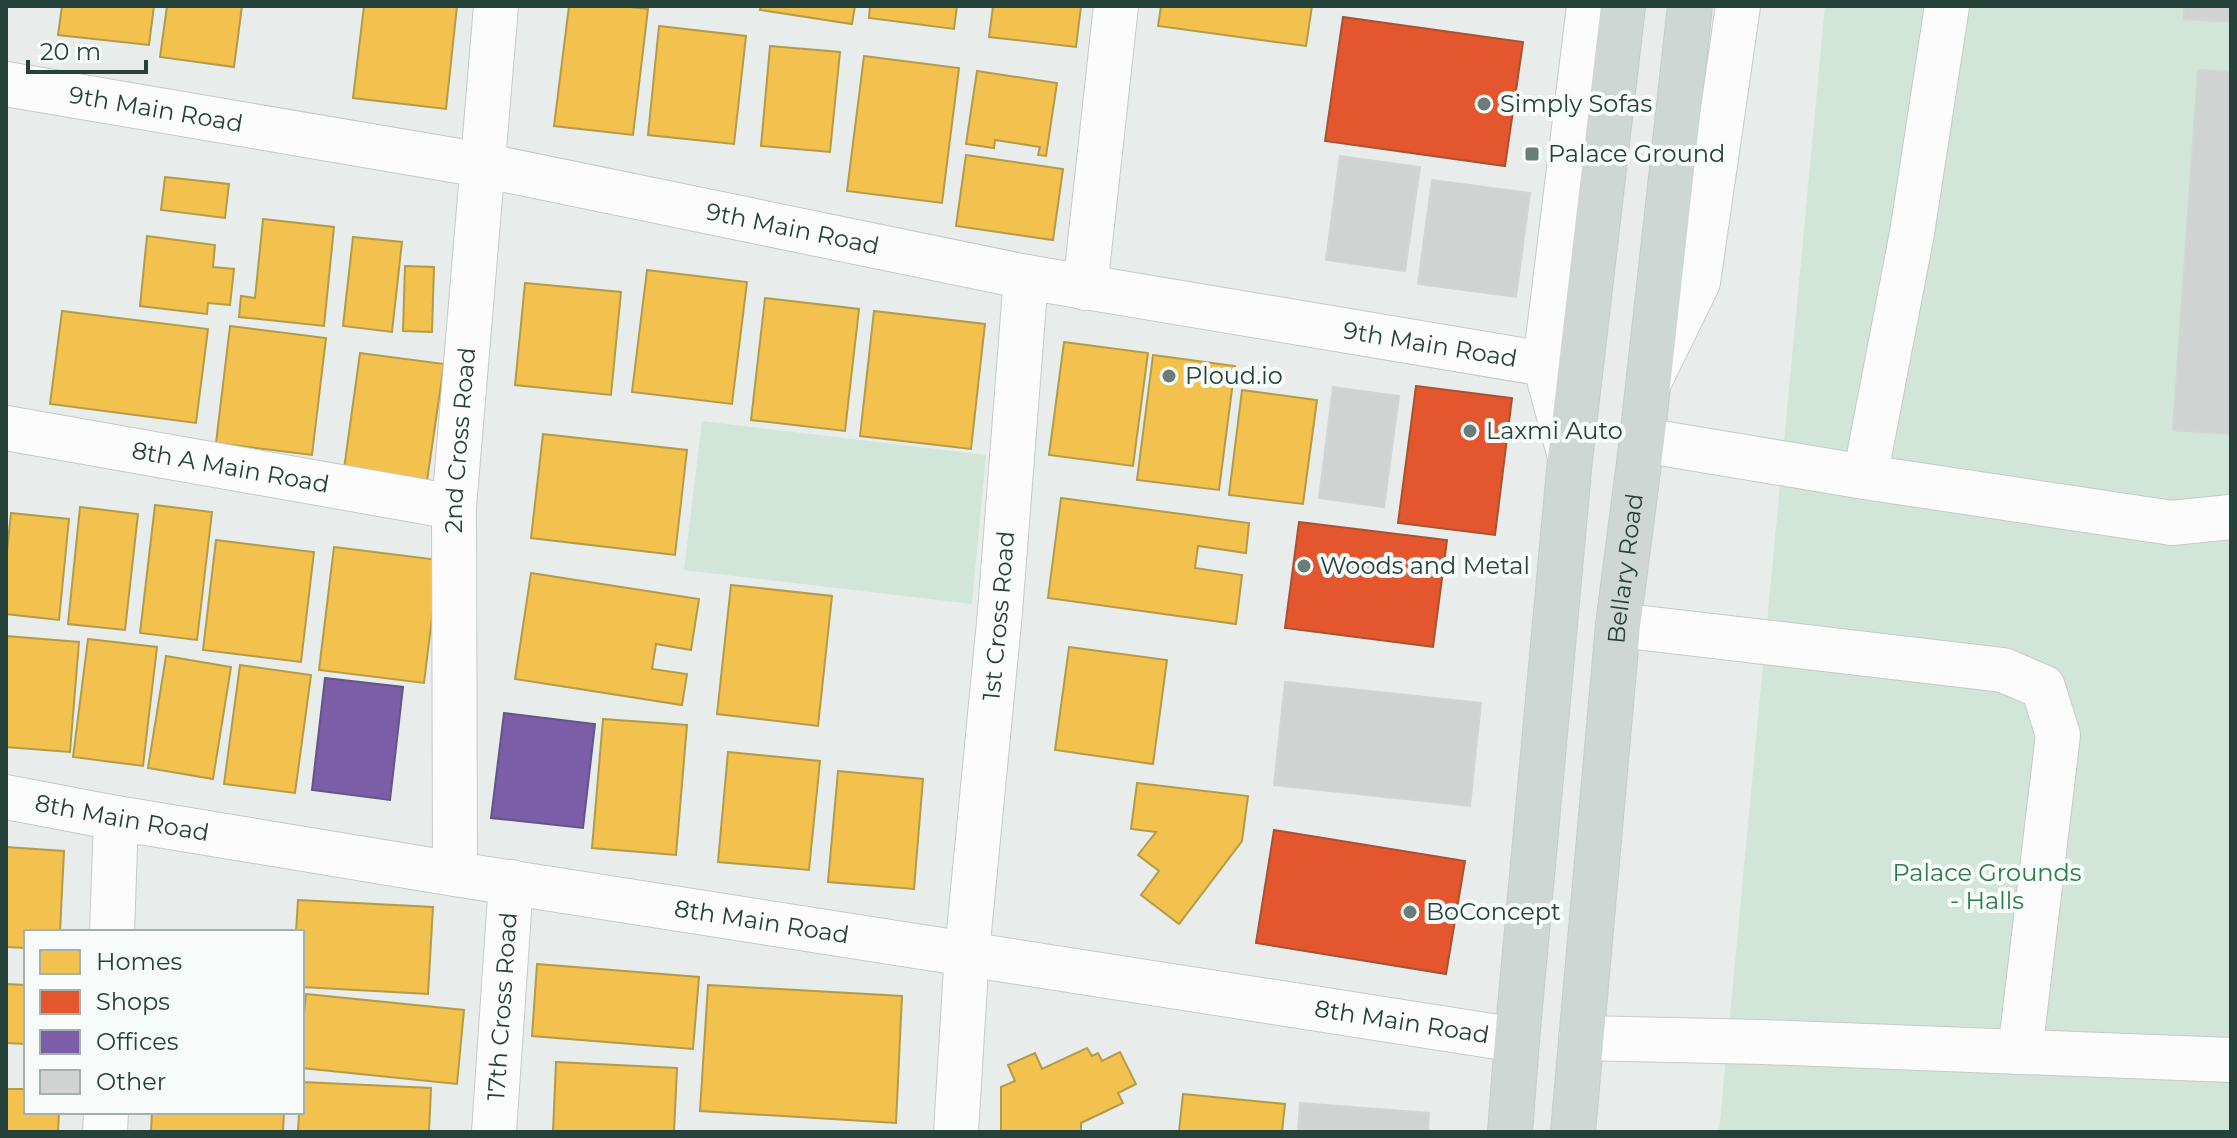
<svg xmlns="http://www.w3.org/2000/svg" width="2237" height="1138" font-family="Montserrat,sans-serif">
  <rect width="100%" height="100%" fill="#e8edeb"/>
  <path fill="#d1e6d8" d="M1825,6H2231V1132H1719Z
    M702,421L986,455L972,604L684,570Z"/>
  <path fill="#f2c14e" stroke="#b49b48" stroke-width="2" d="M62,6H154L149,45L58,35Z
    M167,6H242L234,67L160,57Z
    M364,6H457L446,109L353,98Z
    M569,6H622L648,9L633,135L554,126Z
    M761,6H855L852,24L760,10Z
    M870,6H957L954,29L869,18Z
    M993,6H1081L1076,47L989,37Z
    M1161,6H1312L1306,46L1158,26Z
    M659,26L746,36L734,144L648,135Z
    M770,46L840,52L830,152L761,146Z
    M864,56L959,68L942,203L847,191Z
    M977,71L1057,83L1046,156L1038,155L1040,147L995,140L994,148L966,144Z
    M966,155L1063,169L1053,240L956,226Z
    M165,177L229,184L225,218L161,210Z
    M263,219L334,227L324,326L239,317L241,296L255,298Z
    M147,236L215,245L213,267L234,269L230,305L208,303L207,314L140,306Z
    M353,237L402,242L392,332L343,326Z
    M405,266L434,267L432,332L403,331Z
    M647,270L747,282L732,404L632,392Z
    M525,283L621,292L611,395L515,385Z
    M765,298L859,309L845,431L751,420Z
    M62,311L208,329L196,423L50,404Z
    M874,311L985,324L971,449L860,436Z
    M230,326L326,338L312,455L216,443Z
    M1064,342L1148,353L1133,466L1049,455Z
    M360,353L444,364L427,481L344,469Z
    M1153,355L1235,366L1219,490L1137,480Z
    M1242,390L1317,400L1303,504L1229,495Z
    M543,434L687,450L675,555L531,538Z
    M1061,498L1249,523L1246,553L1198,546L1195,568L1242,575L1236,624L1048,598Z
    M155,505L212,512L197,640L140,633Z
    M80,507L138,514L125,630L68,624Z
    M11,513L69,519L59,620L6,614V561Z
    M216,540L314,552L301,662L203,650Z
    M334,547L439,560L424,683L319,670Z
    M531,573L699,599L691,650L656,644L652,669L687,674L682,705L515,679Z
    M731,585L832,596L818,726L717,714Z
    M6,636L79,642L70,752L6,747Z
    M88,639L157,647L143,766L73,757Z
    M1069,647L1167,660L1153,764L1055,750Z
    M166,656L231,667L213,779L148,768Z
    M240,665L311,675L295,793L224,784Z
    M603,719L687,725L676,855L592,848Z
    M728,752L820,761L809,870L718,862Z
    M838,771L923,779L914,889L828,882Z
    M1137,783L1248,796L1242,841L1179,924L1141,895L1159,871L1138,855L1156,832L1131,829Z
    M6,847L64,851L60,932H26V948L6,947Z
    M298,900L433,907L428,994L302,987V932H296Z
    M537,964L699,977L693,1049L532,1036Z
    M6,984L26,985V1044L6,1043Z
    M708,985L902,996L896,1123L700,1111Z
    M306,994L464,1010L457,1084L302,1068V1033Z
    M1087,1048L1092,1056L1098,1053L1102,1061L1120,1052L1136,1084L1118,1093L1123,1103L1081,1123V1132H1001V1087L1015,1081L1008,1065L1035,1053L1042,1069Z
    M556,1062L677,1068L674,1132H553Z
    M302,1082L431,1088L429,1132H298L299,1112H302Z
    M6,1089H26V1112H59L58,1132H6Z
    M1183,1094L1285,1104L1282,1132H1179Z
    M152,1112H284L283,1132H151Z"/>
  <path fill="#e4572e" stroke="#aa5132" stroke-width="2" d="M1343,17L1523,42L1505,166L1325,141Z
    M1416,386L1512,398L1495,535L1398,523Z
    M1299,522L1447,540L1433,647L1285,628Z
    M1274,830L1465,861L1446,974L1256,943Z"/>
  <path fill="#7b5ea7" stroke="#615686" stroke-width="2" d="M325,678L403,687L390,800L312,790Z
    M504,713L595,724L583,828L491,818Z"/>
  <path fill="#cfd4d2" stroke="#d1d6d4" stroke-width="2" d="M2184,6H2231V22L2184,19Z
    M2198,70L2231,72V434L2173,430Z
    M1340,156L1420,167L1405,271L1326,260Z
    M1432,180L1530,193L1516,297L1418,284Z
    M1333,387L1399,396L1384,507L1319,498Z
    M1285,682L1481,703L1470,806L1274,785Z
    M1300,1103L1429,1113L1428,1132H1298Z"/>
  <g fill="none" stroke-linecap="round" stroke-linejoin="round">
    <g stroke="#c5cac8" stroke-width="46">
      <g id="minor">
        <path id="s1" d="M6,84L482,165L1026,277L1545,364L1580,371"/>
        <path d="M1085,288L1116,6"/>
        <path d="M1651,378L1698,282L1738,6"/>
        <path id="s2" d="M6,428L454,507"/>
        <path d="M1642,440L1865,477L2172,523L2231,517"/>
        <path d="M1570,457L1545,364L1589,6"/>
        <path d="M1865,477L1912,233L1947,6"/>
        <path d="M1618,625L2003,670L2043,687L2058,735L2020,1052"/>
        <path id="s3" d="M6,797L116,818L455,874L1517,1040"/>
        <path id="s4" d="M455,874L454,507L496,6"/>
        <path d="M112,932L116,818"/>
        <path d="M1581,1038L1763,1042L2231,1060"/>
        <path d="M105,1132L106,1112"/>
        <path id="s5" d="M494,1132L511,882"/>
        <path id="s6" d="M956,1132L967,952L1000,612L1026,277"/>
      </g>
    </g>
    <g stroke="#c3ccc9" stroke-width="46">
      <g id="major">
        <path d="M1510,1132L1517,1040L1570,459L1623,6"/>
        <path id="s7" d="M1573,1132L1618,625L1642,440L1690,6"/>
      </g>
    </g>
    <use href="#minor" stroke="#fcfcfc" stroke-width="44"/>
    <use href="#major" stroke="#cfd7d5" stroke-width="44"/>
  </g>
  <g fill="#697e78" stroke="#f7fbf9" stroke-width="3">
    <circle cx="1484" cy="104" r="8"/>
    <rect x="1524" y="146" width="16" height="16" rx="4"/>
    <circle cx="1169" cy="376" r="8"/>
    <circle cx="1470" cy="431" r="8"/>
    <circle cx="1304" cy="566" r="8"/>
    <circle cx="1410" cy="912" r="8"/>
  </g>
  <g text-anchor="middle" stroke-width="8" stroke-linejoin="round" paint-order="stroke">
    <g font-size="24" fill="#24423a" stroke="#f7fbf9" text-anchor="start">
      <text x="1500" y="112">Simply Sofas</text>
      <text x="1548" y="162">Palace Ground</text>
      <text x="1185" y="384">Ploud.io</text>
      <text x="1486" y="439">Laxmi Auto</text>
      <text x="1320" y="574">Woods and Metal</text>
      <text x="1426" y="920">BoConcept</text>
    </g>
    <g font-size="24" fill="#24423a" stroke="#f7fbf9">
      <text dy="8" stroke="none"><textPath href="#s1" startOffset="152">9th Main Road</textPath></text>
      <text dy="8" stroke="none"><textPath href="#s1" startOffset="800">9th Main Road</textPath></text>
      <text dy="8" stroke="none"><textPath href="#s1" startOffset="1448">9th Main Road</textPath></text>
      <text dy="8" stroke="none"><textPath href="#s4" startOffset="434">2nd Cross Road</textPath></text>
      <text dy="8" stroke="none"><textPath href="#s2" startOffset="228">8th A Main Road</textPath></text>
      <text dy="8" stroke="none"><textPath href="#s7" startOffset="566">Bellary Road</textPath></text>
      <text dy="8" stroke="none"><textPath href="#s6" startOffset="518">1st Cross Road</textPath></text>
      <text dy="8" stroke="none"><textPath href="#s3" startOffset="118">8th Main Road</textPath></text>
      <text dy="8" stroke="none"><textPath href="#s3" startOffset="766">8th Main Road</textPath></text>
      <text dy="8" stroke="none"><textPath href="#s5" startOffset="126">17th Cross Road</textPath></text>
      <text dy="8" stroke="none"><textPath href="#s3" startOffset="1414">8th Main Road</textPath></text>
    </g>
    <g font-size="24" fill="#2d7a4b" stroke="#f7fbf9">
      <text x="1987" y="881">Palace Grounds<tspan x="1987" dy="28">- Halls</tspan></text>
    </g>
  </g>
  <rect width="2237" height="1138" fill="none" stroke="#24423a" stroke-width="16"/>
  <rect x="24" y="930" width="280" height="184" fill="#f7fbf9" stroke="#a3b1ad" stroke-width="2"/>
  <rect x="40" y="950" width="40" height="24" fill="#f2c14e" stroke="#a3b1ad" stroke-width="2"/>
  <text x="96" y="970" font-size="24" fill="#24423a">Homes</text>
  <rect x="40" y="990" width="40" height="24" fill="#e4572e" stroke="#a3b1ad" stroke-width="2"/>
  <text x="96" y="1010" font-size="24" fill="#24423a">Shops</text>
  <rect x="40" y="1030" width="40" height="24" fill="#7b5ea7" stroke="#a3b1ad" stroke-width="2"/>
  <text x="96" y="1050" font-size="24" fill="#24423a">Offices</text>
  <rect x="40" y="1070" width="40" height="24" fill="#cfd4d2" stroke="#a3b1ad" stroke-width="2"/>
  <text x="96" y="1090" font-size="24" fill="#24423a">Other</text>
  <path d="M28 60v12h118v-12" fill="none" stroke="#24423a" stroke-width="4"/>
  <text x="40" y="60" font-size="24" fill="#24423a" stroke="#f7fbf9" stroke-width="6" paint-order="stroke">20 m</text>
</svg>
